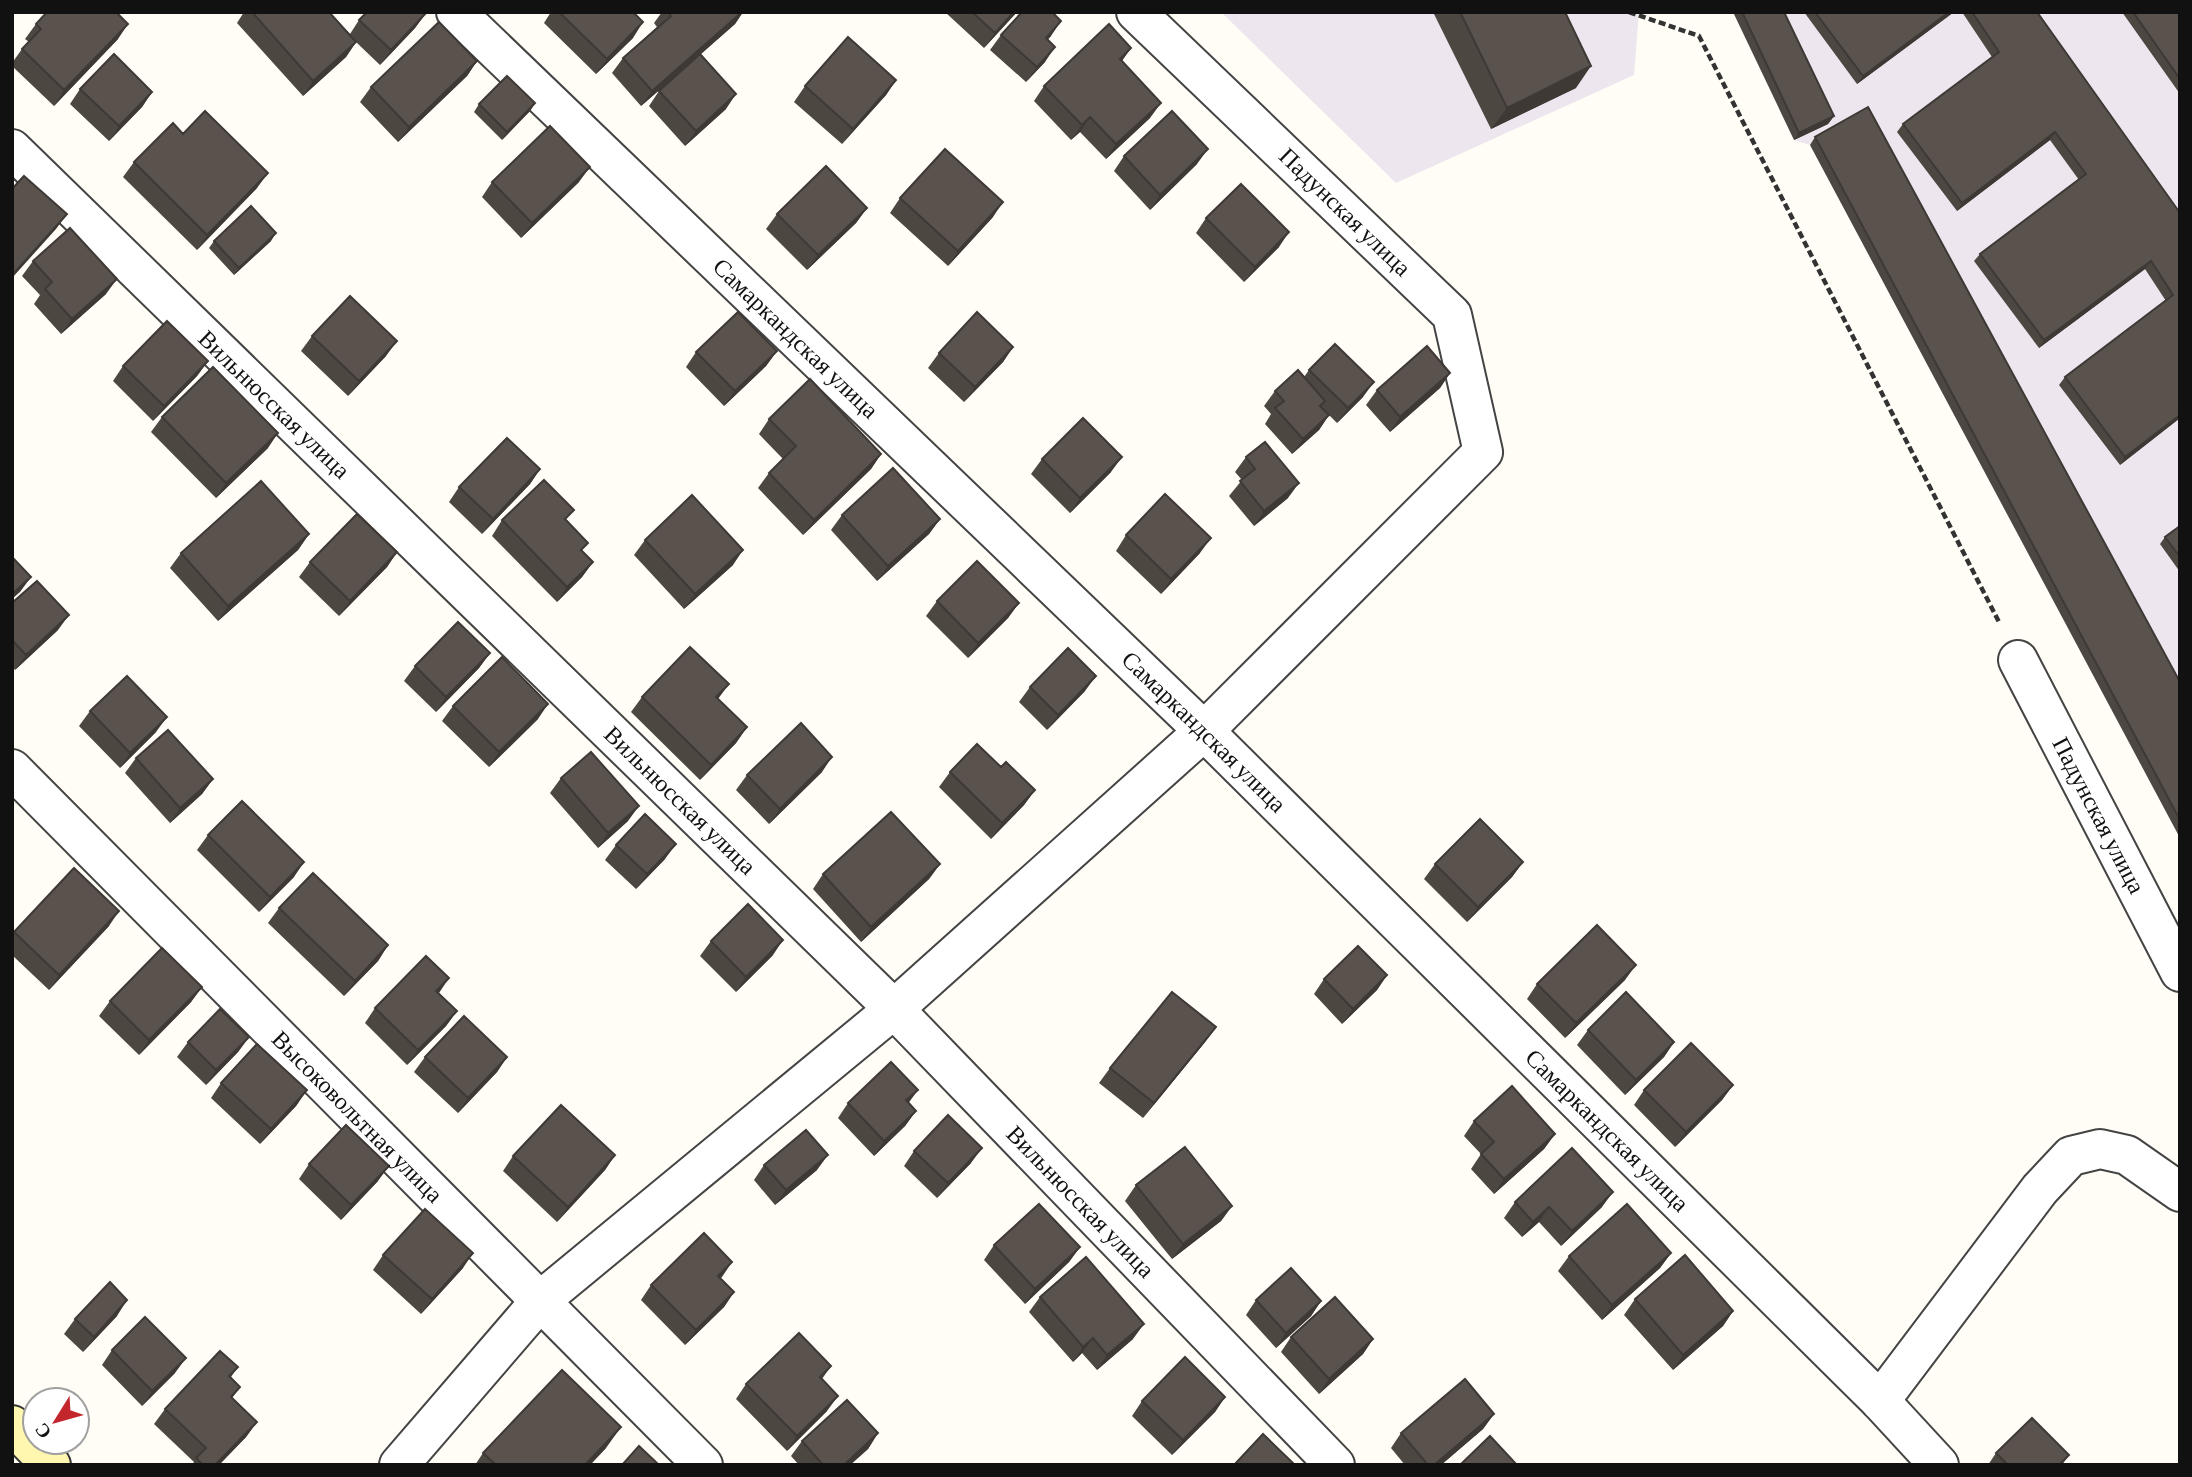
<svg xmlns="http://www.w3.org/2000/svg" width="2192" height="1477" font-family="'Crimson Pro',serif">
  <rect width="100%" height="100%" fill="#fffdf5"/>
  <path fill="#eee6ef" d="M1221,12H1639L1634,75L1396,183Z
    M1733,12H2180V838L1810,145L1794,140Z"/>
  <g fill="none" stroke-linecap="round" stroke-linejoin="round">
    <g stroke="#444" stroke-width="42">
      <g id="street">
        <path id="s1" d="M456,12L1204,731L1880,1401L1939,1465"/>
        <path id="s2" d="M12,149L894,1009L1335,1465"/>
        <path id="s3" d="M2018,660L2180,972"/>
        <path id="s4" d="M12,769L703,1465"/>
        <path d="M1880,1401L2040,1189L2071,1156L2100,1149L2127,1155L2180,1192"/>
        <path d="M399,1465L541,1300L894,1009L1204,731L1483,452L1452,315L1136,12"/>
      </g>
    </g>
    <g stroke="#333" stroke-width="42">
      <path id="secondary" d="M12,1425L51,1465"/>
    </g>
    <path stroke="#333" stroke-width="4.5" stroke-dasharray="7 3.5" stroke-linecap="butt" d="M1629,12L1699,36L2000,624"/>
    <use href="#street" stroke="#fff" stroke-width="38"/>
    <use href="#secondary" stroke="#fff6b0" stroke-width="38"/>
  </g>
  <path fill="#4d4742" d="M244,12H329L350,34L359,20L426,13L415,28L380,65L356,42L346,57L303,96L237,23Z
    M551,12H633V38L596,74L544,23Z
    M662,12H743L735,24L700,55L726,109L685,146L649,106L659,91L679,73L641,106L612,73L623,58L657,27L654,23Z
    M945,12H1017L984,48Z
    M1433,12H1565L1576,88L1491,129Z
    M1733,12H1784L1834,116L1828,124L1794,140Z
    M1804,12H1954L1857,84Z
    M1962,12H2037L2180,213V418L2120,465L2059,385L2065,377L2166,301L2145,269L2039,348L1974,261L1980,254L2079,180L2050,140L1957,211L1897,132L1903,124L1992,57Z
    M2122,12H2180V94Z
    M36,24L118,39L54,106L12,66V63L22,49L29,42L25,39Z
    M1001,35L1051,36L1047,40L1045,62L1026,82L990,50Z
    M1131,48L1122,61L1150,118L1106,159L1080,132L1071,140L1034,101L1044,86Z
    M477,61L467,76L398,142L360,102L371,87Z
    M896,80L886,95L842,144L794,102L805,86Z
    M80,89L152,92L142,107L109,141L70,104Z
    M535,103L530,111L502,140L474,112L479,104Z
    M183,134L257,188L197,250L123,177L134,162Z
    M1815,137L2180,682V838L1810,145Z
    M1124,156L1197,164L1150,210L1114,171Z
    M492,182H579L521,238L482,197Z
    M900,198L993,217L948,266L890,213Z
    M867,208L856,223L807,270L766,229L777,214Z
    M1206,218L1279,247L1244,282L1196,233Z
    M214,241H271L234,275L209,248Z
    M33,261L106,294L61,334L34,304L40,295L22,276Z
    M312,336L386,356L348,396L301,351Z
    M1013,347L1003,362L964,402L928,368L939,353Z
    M777,351L766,366L724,406L686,367L696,352Z
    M208,361L197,376L153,421L113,381L123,366Z
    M1309,370L1363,397L1337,423L1329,415L1319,430L1292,454L1265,424L1271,414L1264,406L1275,391L1304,377Z
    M1450,373L1440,388L1390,432L1366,405L1377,390Z
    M162,417L268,448L216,498L151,432Z
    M769,419L881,454L871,469L803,535L758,488L769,473L783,459L759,434Z
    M1246,457L1288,498L1254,526L1229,496L1242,480L1235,472Z
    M1042,459L1111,472L1070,513L1031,474Z
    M540,469L530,484L482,534L449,502L459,487Z
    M842,515L940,519L929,534L877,581L831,530Z
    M502,520H567L582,551L593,562L582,577L557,602L492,536Z
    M2180,526V572L2160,544L2165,537Z
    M309,534L298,550L218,621L170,568L181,553Z
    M1126,535L1200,553L1161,594L1116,551Z
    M645,540L733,565L684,609L634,555Z
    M397,552L387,567L339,616L299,577L310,562Z
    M937,601L1019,603L1008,618L968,658L926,616Z
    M12,603L58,630L15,670L12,666Z
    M490,653L479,668L436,712L404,681L415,666Z
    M1030,687L1085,691L1047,730L1019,702Z
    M642,697L747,727L736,743L700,780L631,712Z
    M453,706L538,719L489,767L442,721Z
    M90,711L156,732L120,768L79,726Z
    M136,758L213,779L202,794L170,823L125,773Z
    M1001,767L1035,790L1024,805L991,839L939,787L950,772Z
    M822,772L769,824L736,790L747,775Z
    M561,778L628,821L598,848L550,793Z
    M208,835L294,877L259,912L197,850Z
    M616,845L665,859L636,889L605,860Z
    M1523,862L1512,877L1467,922L1424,879L1435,864Z
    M940,864L929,879L861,942L813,889L823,874Z
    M279,908L388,945L378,961L344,996L268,923Z
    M109,926L49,990L12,955V935L14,932Z
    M711,941L773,955L736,992L700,956Z
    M1387,975L1377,990L1342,1024L1314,994L1324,979Z
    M1625,980L1565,1038L1527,999L1537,984Z
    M202,987L191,1002L139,1055L99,1016L110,1001Z
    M439,994L457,1011L446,1026L407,1065L365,1023L375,1008Z
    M1216,1027L1205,1042L1143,1118L1099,1083L1110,1068Z
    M1588,1030L1674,1042L1664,1057L1625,1095L1577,1045Z
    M249,1037L238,1052L206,1085L177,1057L188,1042Z
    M425,1057H507L497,1072L458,1113L414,1072Z
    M221,1083L307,1090L296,1106L260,1144L211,1098Z
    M1733,1085L1722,1100L1675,1147L1634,1105L1644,1090Z
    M848,1103H909L916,1111L905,1126L874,1156L838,1118Z
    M1474,1121L1555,1134L1544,1149L1494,1194L1471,1169L1481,1154L1464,1136Z
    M914,1151L971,1163L937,1198L904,1166Z
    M615,1155L605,1170L557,1222L503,1171L513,1156Z
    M309,1164L378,1181L341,1220L299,1179Z
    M764,1165L817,1170L775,1205L754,1180Z
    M1136,1185L1232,1206L1221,1221L1172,1259L1125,1201Z
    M1515,1202L1602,1207L1561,1246L1539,1222L1522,1237L1504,1218Z
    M994,1245L1080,1247L1069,1262L1025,1304L984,1260Z
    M1671,1253L1660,1268L1602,1320L1558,1271L1569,1256Z
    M383,1255L463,1268L421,1314L373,1270Z
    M651,1285L734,1292L724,1307L685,1345L641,1300Z
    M1040,1297L1133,1339L1097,1370L1082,1353L1073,1362L1029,1312Z
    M1635,1299L1733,1311L1723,1326L1673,1370L1624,1315Z
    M1256,1300L1321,1301L1311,1316L1276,1348L1246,1315Z
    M117,1316L83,1352L64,1334L75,1319Z
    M1291,1337L1373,1339L1363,1354L1319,1394L1281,1352Z
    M112,1350L175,1373L142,1406L102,1365Z
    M831,1366L822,1379L827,1411L787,1451L736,1399L746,1384Z
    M238,1367L231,1377L240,1387L232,1398L257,1422L246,1437L219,1465H192L194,1462L154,1424L165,1409Z
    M1225,1397L1215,1412L1172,1455L1132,1416L1142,1401Z
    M1494,1414L1483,1429L1441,1465H1405L1391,1448L1401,1433Z
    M878,1433L868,1449L850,1465H799L791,1456L802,1441Z
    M606,1448L590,1465H475L483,1453Z
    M1996,1453L2069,1455L2062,1465H1988Z"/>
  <path fill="#3f3936" d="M742,12H743L735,24L641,106L652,91Z
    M1014,12H1017L984,48L995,33Z
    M1949,12H1954L1857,84L1863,76Z
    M426,13L415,28L380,65L391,50Z
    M1061,21L1051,36L1035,53L1046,38Z
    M643,22L633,38L596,74L607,59Z
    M128,24L118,39L54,106L64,90Z
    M356,42L346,57L303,96L313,81Z
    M1055,47L1045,62L1026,82L1037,67Z
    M1131,48L1120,63V59Z
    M477,61L467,76L398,142L409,127Z
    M1591,66L1576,88L1491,129L1507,108Z
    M896,80L886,95L842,144L853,129Z
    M152,92L142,107L109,141L119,126Z
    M736,94L726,109L685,146L696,131Z
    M535,103L530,111L502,140L507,132Z
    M1161,103L1150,118L1106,159L1116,144Z
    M1834,116L1828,124L1794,140L1799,133Z
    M1090,117L1080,132L1071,140L1082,125Z
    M2055,132L2050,140L1957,211L1962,203Z
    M1208,149L1197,164L1150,210L1160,195Z
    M590,167L579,182L521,238L532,223Z
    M268,173L257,188L197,250L207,235Z
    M1003,202L993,217L948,266L958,251Z
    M867,208L856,223L807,270L818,255Z
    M67,214L56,229L12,278L14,273Z
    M1289,232L1279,247L1244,282L1255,267Z
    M276,233L271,241L234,275L239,268Z
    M2151,261L2145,269L2039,348L2044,340Z
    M117,279L106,294L61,334L72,319Z
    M397,341L386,356L348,396L359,381Z
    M1013,347L1003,362L964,402L975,387Z
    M777,351L766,366L724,406L735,391Z
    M208,361L197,376L153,421L164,406Z
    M1450,373L1440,388L1390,432L1400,417Z
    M1374,382L1363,397L1337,423L1348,408Z
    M1329,415L1319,430L1292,454L1303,439Z
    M2180,415V418L2120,465L2125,457Z
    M278,433L268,448L216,498L226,483Z
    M881,454L871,469L803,535L814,520Z
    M1122,457L1111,472L1070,513L1080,498Z
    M540,469L530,484L482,534L493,519Z
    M1299,483L1288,498L1254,526L1264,511Z
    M940,519L929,534L877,581L888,566Z
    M309,534L298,550L218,621L228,606Z
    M1211,538L1200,553L1161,594L1171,579Z
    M743,550L733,565L684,609L695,594Z
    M397,552L387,567L339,616L350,601Z
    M593,562L582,577L557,602L567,587Z
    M31,577L20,592L12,599V594Z
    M1019,603L1008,618L968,658L978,643Z
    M69,615L58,630L15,670L26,655Z
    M490,653L479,668L436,712L446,697Z
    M1096,676L1085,691L1047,730L1058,715Z
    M729,684L718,699L716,697Z
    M548,704L538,719L489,767L499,752Z
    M167,717L156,732L120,768L130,753Z
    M747,727L736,743L700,780L711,765Z
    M832,757L822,772L769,824L780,809Z
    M213,779L202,794L170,823L180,808Z
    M1035,790L1024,805L991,839L1002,823Z
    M639,806L628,821L598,848L608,833Z
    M676,844L665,859L636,889L647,874Z
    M304,862L294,877L259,912L270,897Z
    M1523,862L1512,877L1467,922L1478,907Z
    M940,864L929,879L861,942L871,927Z
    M119,911L109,926L49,990L59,975Z
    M783,940L773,955L736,992L746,977Z
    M388,945L378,961L344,996L355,981Z
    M1636,965L1625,980L1565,1038L1576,1023Z
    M1387,975L1377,990L1342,1024L1353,1009Z
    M449,978L439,993L436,991Z
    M202,987L191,1002L139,1055L149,1040Z
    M457,1011L446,1026L407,1065L418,1050Z
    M1216,1027L1205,1042L1143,1118L1154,1103Z
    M249,1037L238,1052L206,1085L216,1070Z
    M1674,1042L1664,1057L1625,1095L1636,1080Z
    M507,1057L497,1072L458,1113L468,1098Z
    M1733,1085L1722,1100L1675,1147L1686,1132Z
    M307,1090L296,1106L260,1144L271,1129Z
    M918,1090L907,1105L906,1100Z
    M916,1111L905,1126L874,1156L884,1141Z
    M1555,1134L1544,1149L1494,1194L1504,1179Z
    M982,1148L971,1163L937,1198L948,1183Z
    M615,1155L605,1170L557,1222L568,1207Z
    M828,1155L817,1170L775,1205L786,1190Z
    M389,1166L378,1181L341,1220L351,1205Z
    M1613,1192L1602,1207L1561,1246L1572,1231Z
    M1232,1206L1221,1221L1172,1259L1183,1244Z
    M1549,1207L1539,1222L1522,1237L1533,1222Z
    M1080,1247L1069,1262L1025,1304L1035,1289Z
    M473,1253L463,1268L421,1314L432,1299Z
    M1671,1253L1660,1268L1602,1320L1612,1305Z
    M732,1262L722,1277L707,1291L718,1276Z
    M734,1292L724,1307L685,1345L696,1330Z
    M127,1300L117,1316L83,1352L94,1337Z
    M1321,1301L1311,1316L1276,1348L1286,1333Z
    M1733,1311L1723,1326L1673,1370L1683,1355Z
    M1144,1324L1133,1339L1097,1370L1107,1355Z
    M1093,1338L1082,1353L1073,1362L1083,1347Z
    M1373,1339L1363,1354L1319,1394L1329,1379Z
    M186,1358L175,1373L142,1406L152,1391Z
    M838,1396L827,1411L787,1451L797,1436Z
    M1225,1397L1215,1412L1172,1455L1183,1440Z
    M1494,1414L1483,1429L1441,1465H1434Z
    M257,1422L246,1437L219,1465H215Z
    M621,1427L606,1448L590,1465H585Z
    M878,1433L868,1449L850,1465H844Z"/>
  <path fill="#5a524d" stroke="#3f3936" stroke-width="2" d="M47,12H116L128,24L64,90L22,49L41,29L36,24Z
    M252,12H329L356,42L313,81Z
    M367,12H425L426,13L391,50L359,20Z
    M559,12H633L643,22L607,59Z
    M668,12H742L652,91L623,58L671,16Z
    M972,12H1014L995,33Z
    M1022,12H1052L1061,21L1046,38L1055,47L1037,67L1001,35Z
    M1460,12H1565L1591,66L1507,108Z
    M1742,12H1784L1834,116L1799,133Z
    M1815,12H1949L1863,76Z
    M1972,12H2037L2180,213V415L2125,457L2065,377L2173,295L2151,261L2044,340L1980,254L2086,174L2055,132L1962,203L1903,124L1999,52Z
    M2133,12H2180V79Z
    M439,22L477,61L409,127L371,87Z
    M1109,24L1131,48L1120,59L1161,103L1116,144L1090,117L1082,125L1044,86Z
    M848,37L896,80L853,129L805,86Z
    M114,54L152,92L119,126L80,89Z
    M700,54L736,94L696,131L659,91Z
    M507,76L535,103L507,132L479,104Z
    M1868,107L2180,682V820L1815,137Z
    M205,111L268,173L207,235L134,162L173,123L183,134Z
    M1172,111L1208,149L1160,195L1124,156Z
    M550,126L590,167L532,223L492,182Z
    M945,149L1003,202L958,251L900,198Z
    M826,166L867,208L818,255L777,214Z
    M24,176L67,214L14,273L12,271V189Z
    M1241,184L1289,232L1255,267L1206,218Z
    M251,206L276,233L239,268L214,241Z
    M70,228L117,279L72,319L45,289L52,282L33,261Z
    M350,296L397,341L359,381L312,336Z
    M738,312L777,351L735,391L696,352Z
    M977,312L1013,347L975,387L939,353Z
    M167,321L208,361L164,406L123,366Z
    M1335,344L1374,382L1348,408L1309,370Z
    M1427,346L1450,373L1400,417L1377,390Z
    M213,367L278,433L226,483L162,417Z
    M1298,370L1325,401L1320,406L1329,415L1303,439L1275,408L1284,401L1275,391Z
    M810,379L881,454L814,520L769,473L796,446L769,419Z
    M1083,418L1122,457L1080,498L1042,459Z
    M507,438L540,469L493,519L459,487Z
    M1265,442L1299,483L1264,511L1240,481L1255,469L1246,457Z
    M893,468L940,519L888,566L842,515Z
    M544,480L574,510L565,519L588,543L581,550L593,562L567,587L502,520Z
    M261,481L309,534L228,606L181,553Z
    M1165,494L1211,538L1171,579L1126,535Z
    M692,495L743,550L695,594L645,540Z
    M357,514L397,552L350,601L310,562Z
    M2180,526V557L2165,537Z
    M12,557L31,577L12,594Z
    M977,561L1019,603L978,643L937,601Z
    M37,581L69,615L26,655L12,640V603Z
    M458,622L490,653L446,697L415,666Z
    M690,647L729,684L716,697L747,727L711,765L642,697Z
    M1068,648L1096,676L1058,715L1030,687Z
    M502,657L548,704L499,752L453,706Z
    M127,676L167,717L130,753L90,711Z
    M801,723L832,757L780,809L747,775Z
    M168,730L213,779L180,808L136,758Z
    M977,744L1001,767L1006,762L1035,790L1002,823L950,772Z
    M591,752L639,806L608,833L561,778Z
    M242,801L304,862L270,897L208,835Z
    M891,812L940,864L871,927L823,874Z
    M645,814L676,844L647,874L616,845Z
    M1480,819L1523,862L1478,907L1435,864Z
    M74,868L119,911L59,975L14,932Z
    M313,873L388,945L355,981L279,908Z
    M748,904L783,940L746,977L711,941Z
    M1597,925L1636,965L1576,1023L1537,984Z
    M1358,946L1387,975L1353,1009L1324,979Z
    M162,948L202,987L149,1040L110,1001Z
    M426,956L449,978L436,991L457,1011L418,1050L375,1008Z
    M1172,992L1216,1027L1154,1103L1110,1068Z
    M1626,992L1674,1042L1636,1080L1588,1030Z
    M220,1009L249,1037L216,1070L188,1042Z
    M464,1016L507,1057L468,1098L425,1057Z
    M1691,1043L1733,1085L1686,1132L1644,1090Z
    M257,1044L307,1090L271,1129L221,1083Z
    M891,1062L918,1090L906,1100L916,1111L884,1141L848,1103Z
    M1512,1086L1555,1134L1504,1179L1481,1154L1494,1142L1474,1121Z
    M561,1105L615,1155L568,1207L513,1156Z
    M948,1115L982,1148L948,1183L914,1151Z
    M346,1125L389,1166L351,1205L309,1164Z
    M806,1130L828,1155L786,1190L764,1165Z
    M1185,1147L1232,1206L1183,1244L1136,1185Z
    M1572,1148L1613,1192L1572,1231L1549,1207L1533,1222L1515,1202Z
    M1039,1204L1080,1247L1035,1289L994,1245Z
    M1627,1204L1671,1253L1612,1305L1569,1256Z
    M425,1209L473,1253L432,1299L383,1255Z
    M704,1233L732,1262L718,1276L734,1292L696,1330L651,1285Z
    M1685,1255L1733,1311L1683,1355L1635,1299Z
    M1086,1257L1144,1324L1107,1355L1093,1338L1083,1347L1040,1297Z
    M1291,1268L1321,1301L1286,1333L1256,1300Z
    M110,1282L127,1300L94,1337L75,1319Z
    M1335,1297L1373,1339L1329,1379L1291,1337Z
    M145,1317L186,1358L152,1391L112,1350Z
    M799,1333L831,1366L820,1377L838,1396L797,1436L746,1384Z
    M220,1351L238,1367L229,1376L240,1387L231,1397L257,1422L215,1465H203L196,1458L206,1448L165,1409Z
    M1185,1357L1225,1397L1183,1440L1142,1401Z
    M562,1370L621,1427L585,1465H496L483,1453Z
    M1465,1379L1494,1414L1434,1465H1428L1401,1433Z
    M847,1400L878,1433L844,1465H823L802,1441Z
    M2032,1418L2069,1455L2059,1465H2008L1996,1453Z
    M1263,1434L1295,1465H1234Z
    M1490,1436L1517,1465H1460Z
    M639,1446L659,1465H622Z"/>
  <g text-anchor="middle" stroke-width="7" stroke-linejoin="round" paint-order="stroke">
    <g font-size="24" fill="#111" stroke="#fff">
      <text transform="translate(1345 212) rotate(44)" y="8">Падунская улица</text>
      <text dy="8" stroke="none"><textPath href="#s1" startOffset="471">Самаркандская улица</textPath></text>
      <text dy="8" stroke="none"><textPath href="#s2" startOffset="366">Вильнюсская улица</textPath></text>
      <text dy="8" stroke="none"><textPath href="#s1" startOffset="1038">Самаркандская улица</textPath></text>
      <text dy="8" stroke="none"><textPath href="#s2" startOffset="933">Вильнюсская улица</textPath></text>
      <text dy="8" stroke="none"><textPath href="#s3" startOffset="175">Падунская улица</textPath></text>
      <text dy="8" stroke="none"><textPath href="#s4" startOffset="490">Высоковольтная улица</textPath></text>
      <text dy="8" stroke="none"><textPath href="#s1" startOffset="1605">Самаркандская улица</textPath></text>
      <text dy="8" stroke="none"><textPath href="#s2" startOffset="1500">Вильнюсская улица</textPath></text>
    </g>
  </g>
  <rect width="2192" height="1477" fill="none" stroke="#111111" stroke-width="28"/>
  <g transform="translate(56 1421) rotate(233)"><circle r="33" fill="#ffffff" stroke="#a0a0a0" stroke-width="2"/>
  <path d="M0-5L12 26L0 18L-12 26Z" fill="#c4262e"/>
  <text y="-10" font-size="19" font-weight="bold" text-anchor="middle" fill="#111111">С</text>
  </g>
</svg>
